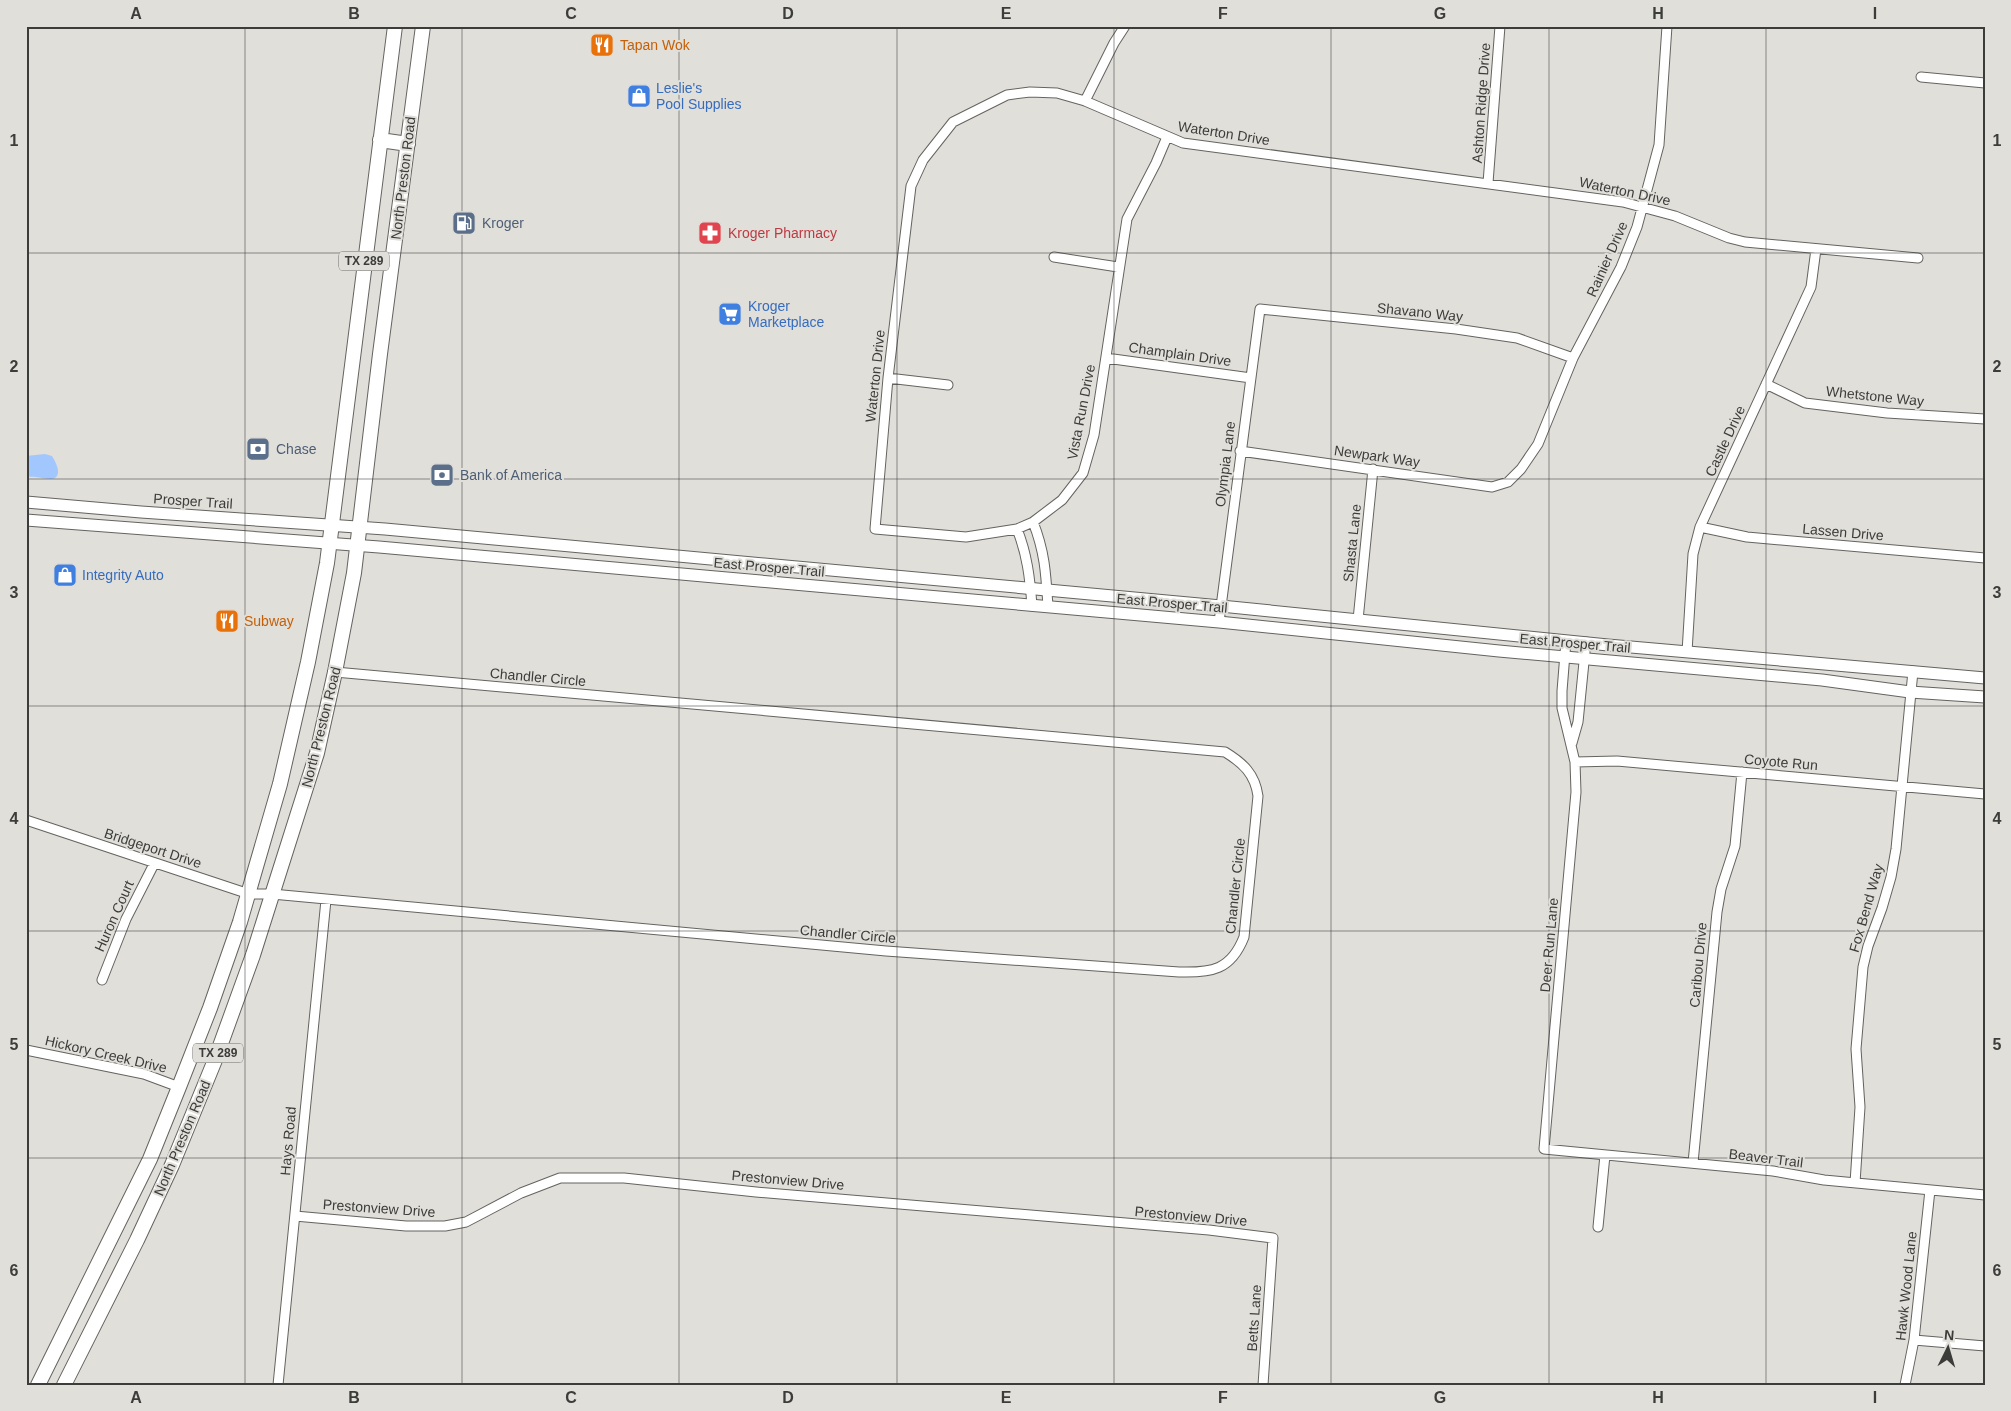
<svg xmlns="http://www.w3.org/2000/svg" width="2011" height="1411" font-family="Arial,sans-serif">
  <rect width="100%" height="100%" fill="#e1dfda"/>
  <path fill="#a2c7fe" d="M45,454L52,456C56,462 64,478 51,479C42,479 37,476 26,477V456Z"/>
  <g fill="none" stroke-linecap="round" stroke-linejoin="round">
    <g stroke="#65635f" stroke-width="11">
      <path id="street" d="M1921,77L1985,83
        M1085,101L1114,43L1125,26
        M1167,137L1156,163L1127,219L1094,435L1083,473L1062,500L1033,522L1017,529L966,537L875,529L888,378L911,186L923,160L953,122L1007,95L1030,92L1057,93L1085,101L1183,143L1623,202L1675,216L1729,238L1745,242L1918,258
        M1488,183L1500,26
        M1054,257L1118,267
        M1106,358L1251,378
        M888,378L948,385
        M1766,384L1805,403L1887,413L1985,419
        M1240,451L1492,487L1508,482L1521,469L1538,444L1573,358L1621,267L1637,227L1659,145L1667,26
        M1033,522C1045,552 1046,575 1048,607
        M1700,527L1747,537L1985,558
        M1017,529C1027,554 1030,578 1032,606
        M1358,620L1373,469
        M1219,622L1260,309L1456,329L1517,338L1573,358
        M1566,641L1562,691V708L1575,762L1576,792L1544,1149L1773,1171L1824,1180L1985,1195
        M1687,652L1693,554L1700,527L1811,287L1816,249
        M1572,743L1578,722L1586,642
        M1575,762L1617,761L1985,794
        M26,820L249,894H272L886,951L1179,972C1212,973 1231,970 1244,937L1258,796C1255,774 1243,763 1225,752L335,672
        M102,980L126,919L154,864
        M26,1050L144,1074L179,1087
        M1693,1163L1717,912L1721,889L1735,846L1742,772
        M1855,1183L1860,1107L1856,1049L1863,967L1868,946L1882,908L1891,877L1896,849L1913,671
        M295,1216L406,1226H445L466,1222L521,1193L560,1178H624L756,1192L1209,1230L1273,1238L1263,1385
        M1598,1227L1605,1155
        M1914,1340L1985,1346
        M278,1385L326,900
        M1905,1385L1914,1340L1930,1190"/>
    </g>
    <g stroke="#65635f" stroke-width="13">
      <path id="secondary" d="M26,502L141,512L385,529L1221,606L1608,645L1985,678
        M26,520L379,547L1219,622L1499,651L1822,680L1910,692L1985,697"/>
    </g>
    <g stroke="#65635f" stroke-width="16">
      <path id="primary" d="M380,140L408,144
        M38,1385L150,1159L179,1087L210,1008L240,922L280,784L308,662L327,563L395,26
        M64,1385L137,1240L172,1165L215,1060L253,955L317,753L335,672L354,573L380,354L423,26"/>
    </g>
    <use href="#street" stroke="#fff" stroke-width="9"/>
    <use href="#secondary" stroke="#fff" stroke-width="11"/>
    <use href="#primary" stroke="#fff" stroke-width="14"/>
  </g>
  <path fill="none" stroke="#3c3c3a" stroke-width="1" stroke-opacity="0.55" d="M245,26V1385M462,26V1385M679,26V1385M897,26V1385M1114,26V1385M1331,26V1385M1549,26V1385M1766,26V1385M26,253H1985M26,479H1985M26,706H1985M26,931H1985M26,1158H1985"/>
  <defs>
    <g id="restaurant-square" transform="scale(1.25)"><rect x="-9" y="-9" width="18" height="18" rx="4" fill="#e8710a" stroke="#e1dfda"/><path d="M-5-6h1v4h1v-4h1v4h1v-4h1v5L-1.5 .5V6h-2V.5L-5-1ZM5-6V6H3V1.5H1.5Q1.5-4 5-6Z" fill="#fff"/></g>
    <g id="shop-square" transform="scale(1.25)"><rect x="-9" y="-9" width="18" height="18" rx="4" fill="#3f7fe0" stroke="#e1dfda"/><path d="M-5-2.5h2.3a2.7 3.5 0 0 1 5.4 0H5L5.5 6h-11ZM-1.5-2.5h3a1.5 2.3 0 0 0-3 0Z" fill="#fff"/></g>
    <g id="fuel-square" transform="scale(1.25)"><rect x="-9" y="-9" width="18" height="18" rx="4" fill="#5c6f8a" stroke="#e1dfda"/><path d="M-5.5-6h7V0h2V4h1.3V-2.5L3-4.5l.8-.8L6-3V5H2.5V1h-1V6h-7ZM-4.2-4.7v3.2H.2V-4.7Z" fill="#fff"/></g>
    <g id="pharmacy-square" transform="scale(1.25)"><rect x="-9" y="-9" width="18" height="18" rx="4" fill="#e0444e" stroke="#e1dfda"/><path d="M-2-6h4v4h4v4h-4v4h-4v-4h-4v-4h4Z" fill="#fff"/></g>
    <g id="supermarket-square" transform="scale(1.25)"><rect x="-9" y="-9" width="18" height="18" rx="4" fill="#3f7fe0" stroke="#e1dfda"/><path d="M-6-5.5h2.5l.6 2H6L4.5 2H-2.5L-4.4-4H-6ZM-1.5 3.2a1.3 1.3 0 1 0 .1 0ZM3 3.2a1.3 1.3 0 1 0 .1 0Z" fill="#fff"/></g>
    <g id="bank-square" transform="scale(1.25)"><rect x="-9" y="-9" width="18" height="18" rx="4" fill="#5c6f8a" stroke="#e1dfda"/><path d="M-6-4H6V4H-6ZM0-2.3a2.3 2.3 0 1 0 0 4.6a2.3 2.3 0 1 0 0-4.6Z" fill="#fff"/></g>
  </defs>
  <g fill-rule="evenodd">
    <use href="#restaurant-square" x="602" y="45"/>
    <use href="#shop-square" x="639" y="96"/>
    <use href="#fuel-square" x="464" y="223"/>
    <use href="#pharmacy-square" x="710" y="233"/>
    <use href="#supermarket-square" x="730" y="314"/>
    <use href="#bank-square" x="258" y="449"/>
    <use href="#bank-square" x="442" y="475"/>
    <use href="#shop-square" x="65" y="575"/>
    <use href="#restaurant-square" x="227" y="621"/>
  </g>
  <g text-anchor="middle" stroke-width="4" stroke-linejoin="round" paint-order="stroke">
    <g fill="#e1dfda" stroke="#6e6d6a" stroke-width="1">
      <rect x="339" y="251.5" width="50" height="19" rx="4"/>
      <rect x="193" y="1043.5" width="50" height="19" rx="4"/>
    </g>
    <g font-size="12" font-weight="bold" fill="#3c3c3a">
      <text x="364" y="265">TX 289</text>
      <text x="218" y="1057">TX 289</text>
    </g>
    <g font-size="14" fill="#c56008" stroke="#e1dfda" text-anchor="start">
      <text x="620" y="50">Tapan Wok</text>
      <text x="244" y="626">Subway</text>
    </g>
    <g font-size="14" fill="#366cbe" stroke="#e1dfda" text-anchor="start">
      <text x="656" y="93">Leslie's<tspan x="656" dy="16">Pool Supplies</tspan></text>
      <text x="748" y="311">Kroger<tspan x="748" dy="16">Marketplace</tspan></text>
      <text x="82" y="580">Integrity Auto</text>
    </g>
    <g font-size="14" fill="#3c3c3a" stroke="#e1dfda">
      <text transform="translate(1481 103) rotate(-86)" y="5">Ashton Ridge Drive</text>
      <text transform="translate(1224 133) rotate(9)" y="5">Waterton Drive</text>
      <text transform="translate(403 178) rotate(-83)" y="5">North Preston Road</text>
      <text transform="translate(1625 191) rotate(12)" y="5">Waterton Drive</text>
      <text transform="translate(1607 259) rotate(-66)" y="5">Rainier Drive</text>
      <text transform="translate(1420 312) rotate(6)" y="5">Shavano Way</text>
      <text transform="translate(1180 354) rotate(8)" y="5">Champlain Drive</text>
      <text transform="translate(875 376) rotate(-84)" y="5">Waterton Drive</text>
      <text transform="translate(1875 396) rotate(6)" y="5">Whetstone Way</text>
      <text transform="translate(1081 412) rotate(-79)" y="5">Vista Run Drive</text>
      <text transform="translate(1725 441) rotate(-65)" y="5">Castle Drive</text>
      <text transform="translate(1377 456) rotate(8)" y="5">Newpark Way</text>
      <text transform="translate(1225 464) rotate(-83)" y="5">Olympia Lane</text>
      <text transform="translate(193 501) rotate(4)" y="5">Prosper Trail</text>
      <text transform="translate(1843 532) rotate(5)" y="5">Lassen Drive</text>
      <text transform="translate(1352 543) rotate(-84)" y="5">Shasta Lane</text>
      <text transform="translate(769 567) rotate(5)" y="5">East Prosper Trail</text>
      <text transform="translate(1172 603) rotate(5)" y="5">East Prosper Trail</text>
      <text transform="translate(1575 643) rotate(5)" y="5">East Prosper Trail</text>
      <text transform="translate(538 677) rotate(5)" y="5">Chandler Circle</text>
      <text transform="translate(321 727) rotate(-76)" y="5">North Preston Road</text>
      <text transform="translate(1781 762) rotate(5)" y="5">Coyote Run</text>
      <text transform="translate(153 848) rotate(18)" y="5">Bridgeport Drive</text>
      <text transform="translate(1235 886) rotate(-84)" y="5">Chandler Circle</text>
      <text transform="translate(1866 908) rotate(-74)" y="5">Fox Bend Way</text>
      <text transform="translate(114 916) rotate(-66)" y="5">Huron Court</text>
      <text transform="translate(848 934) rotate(5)" y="5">Chandler Circle</text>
      <text transform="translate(1549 945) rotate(-85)" y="5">Deer Run Lane</text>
      <text transform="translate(1698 965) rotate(-85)" y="5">Caribou Drive</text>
      <text transform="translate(106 1054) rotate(13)" y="5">Hickory Creek Drive</text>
      <text transform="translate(182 1138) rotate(-67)" y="5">North Preston Road</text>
      <text transform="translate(288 1141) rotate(-85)" y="5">Hays Road</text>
      <text transform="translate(1766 1158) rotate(7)" y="5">Beaver Trail</text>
      <text transform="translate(788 1180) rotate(5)" y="5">Prestonview Drive</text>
      <text transform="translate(379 1208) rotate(4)" y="5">Prestonview Drive</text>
      <text transform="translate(1191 1216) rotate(5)" y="5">Prestonview Drive</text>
      <text transform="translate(1906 1286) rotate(-84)" y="5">Hawk Wood Lane</text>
      <text transform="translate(1254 1318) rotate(-86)" y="5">Betts Lane</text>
    </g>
    <g font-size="14" fill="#4e5e75" stroke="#e1dfda" text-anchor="start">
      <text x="482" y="228">Kroger</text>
      <text x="276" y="454">Chase</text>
      <text x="460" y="480">Bank of America</text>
    </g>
    <g font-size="14" fill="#be3a42" stroke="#e1dfda" text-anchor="start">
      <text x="728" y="238">Kroger Pharmacy</text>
    </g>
  </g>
  <rect width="2011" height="1411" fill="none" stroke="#e1dfda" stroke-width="55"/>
  <g transform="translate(1948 1348) rotate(5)" stroke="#e1dfda" stroke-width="4" paint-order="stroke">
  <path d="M0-4L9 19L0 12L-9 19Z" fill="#3c3c3a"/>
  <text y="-8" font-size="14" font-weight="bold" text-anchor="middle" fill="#3c3c3a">N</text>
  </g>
  <rect x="28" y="28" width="1956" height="1356" fill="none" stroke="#3c3c3a" stroke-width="2"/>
  <g font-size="16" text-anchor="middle" font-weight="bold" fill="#3c3c3a">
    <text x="136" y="19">A</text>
    <text x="354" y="19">B</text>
    <text x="571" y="19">C</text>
    <text x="788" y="19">D</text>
    <text x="1006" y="19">E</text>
    <text x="1223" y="19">F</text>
    <text x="1440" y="19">G</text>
    <text x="1658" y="19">H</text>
    <text x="1875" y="19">I</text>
    <text x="14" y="146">1</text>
    <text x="1997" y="146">1</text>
    <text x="14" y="372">2</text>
    <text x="1997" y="372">2</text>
    <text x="14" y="598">3</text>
    <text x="1997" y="598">3</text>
    <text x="14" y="824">4</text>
    <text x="1997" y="824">4</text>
    <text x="14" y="1050">5</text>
    <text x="1997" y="1050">5</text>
    <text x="14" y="1276">6</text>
    <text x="1997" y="1276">6</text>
    <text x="136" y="1403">A</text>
    <text x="354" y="1403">B</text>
    <text x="571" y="1403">C</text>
    <text x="788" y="1403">D</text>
    <text x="1006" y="1403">E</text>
    <text x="1223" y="1403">F</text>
    <text x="1440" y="1403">G</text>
    <text x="1658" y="1403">H</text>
    <text x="1875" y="1403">I</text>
  </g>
</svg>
